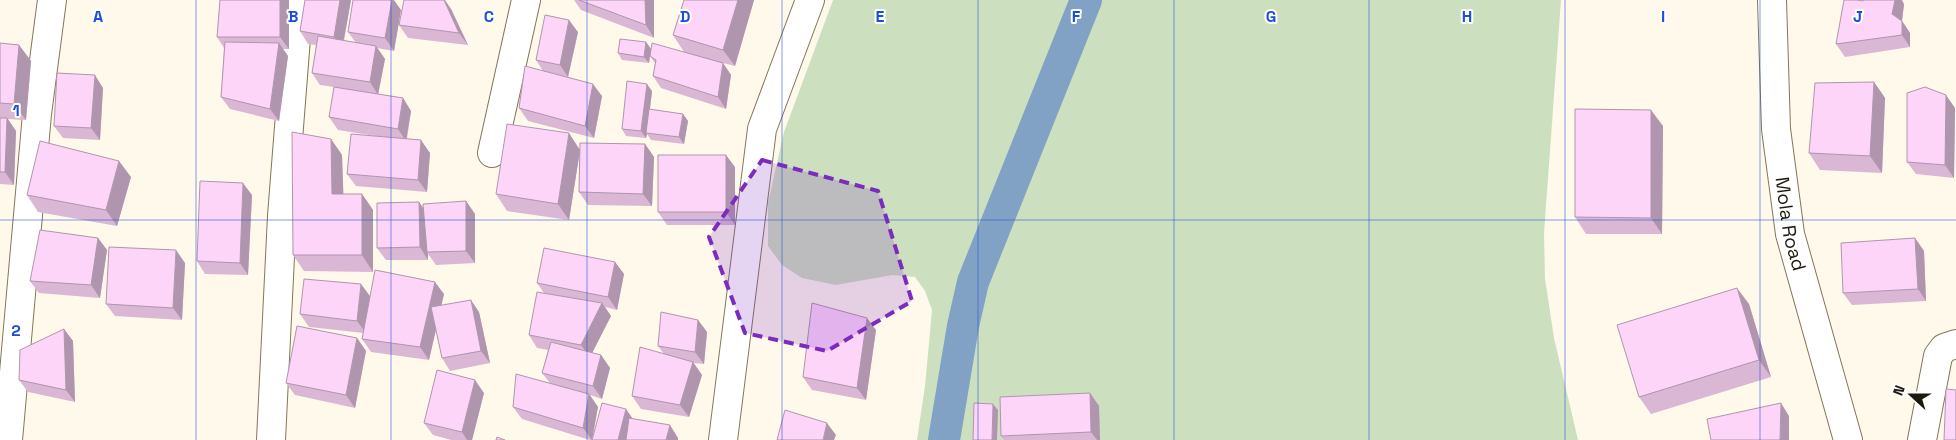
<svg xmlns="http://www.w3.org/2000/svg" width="1956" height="440" font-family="'Space Grotesk',sans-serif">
  <rect width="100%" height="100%" fill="#fef9eb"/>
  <path fill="#cce0c0" d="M833,0H1561L1544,233L1545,279L1554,338L1578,440H917L925,386L932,310L925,291L915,277L892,275L836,285L802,278L782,265L768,246V203L784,132Z"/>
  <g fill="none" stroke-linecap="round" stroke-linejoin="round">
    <path stroke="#82a2c5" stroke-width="32" d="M944,440L963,326L973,282L1086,0"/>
    <g stroke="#837759" stroke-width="30">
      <g id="minor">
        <path id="s1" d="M1772,0L1776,129L1790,234L1848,440"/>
        <path d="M492,153L526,0"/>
        <path d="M8,440L37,114L52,0"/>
        <path d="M271,440L282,216L299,0"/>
        <path d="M723,440L762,129L810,0"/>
        <path d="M1922,440L1938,356L1944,348L1956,344"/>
      </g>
    </g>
    <use href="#minor" stroke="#fff" stroke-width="28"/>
  </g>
  <path fill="#d9b7d5" d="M220,0H289V49H283L288,56L279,121L230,109L221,97L224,48L217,37Z
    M305,0H351L344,41L356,43L348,32L401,10L394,51L377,48L385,59L378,94L403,98L411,111L407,139L430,153L427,192L356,186L347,174L382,137L338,130L329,117L334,87L320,85L312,73L316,45L308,44L300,31Z
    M574,0H654V38L581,10Z
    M684,0H754L735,66L723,63L731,75L726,109L661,88L653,76L655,63L650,56L649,63L622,60L618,53L646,42L651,49L684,52L673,35Z
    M1863,1L1904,4L1902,21L1910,33V47L1845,57L1836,44Z
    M451,9L468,45L408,38L399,25Z
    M578,32L568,77L602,96L594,138L528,121L519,108L543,71L536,60Z
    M0,43L19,45L31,61L26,120L8,119L16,131L14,185L0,184Z
    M1874,82L1885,98L1882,173L1820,170L1809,153Z
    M103,88L100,140L63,138L54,126Z
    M652,91L650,109L683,114L688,121L684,144L651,140L647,134L646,138L626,136L622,129Z
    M1955,108L1954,178L1916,174L1907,162Z
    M1663,126L1662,234H1586L1575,217Z
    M331,139L342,155L343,194H362L373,210V272L304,271L293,255Z
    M645,144L654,157L652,206L588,205L579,192L580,151L569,220L507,211L496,194L580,149Z
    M735,167V225H667L658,212Z
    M131,177L117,226L38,212L27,195Z
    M252,195L248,275L205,274L197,261Z
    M466,201L475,214V263L436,265L428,254V260H386L377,248L419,202L424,209Z
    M98,238L107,250L100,298L39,293L30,281Z
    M1915,238L1924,251L1926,301L1852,305L1843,293Z
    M615,262L624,274L617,310L605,307L611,316L592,353L601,355L610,368L602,399L590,395L598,407L592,439L633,419L678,438V440H590L522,419L513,407L550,383L542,373L548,350L537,348L529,335L544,293L537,283Z
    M185,263L182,320L115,316L106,304Z
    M444,294L441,305L479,312L490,363L450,371L442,358L436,330L429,360L371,352L362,339L364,333L309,327L300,314L370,296L369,307Z
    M1749,304L1771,377L1651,414L1639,397Z
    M698,320L707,332L704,364L693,363L702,375L689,417L641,409L632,396L664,354L658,346Z
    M64,329L73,341L75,402L28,392L19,380Z
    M876,330L866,400L812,390L803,377Z
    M357,338L366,351L355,408L295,395L286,383Z
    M484,393L472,440H451L433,435L424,423Z
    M1090,393L1099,406L1100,440H1004L1001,436Z"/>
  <path fill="#b095ae" d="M280,0H289V49L280,37Z
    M340,0H351L342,49L334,37Z
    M392,0H394L401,10L394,51L385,38Z
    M444,0H445L451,9L468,45L459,33Z
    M645,0H654V38L646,25Z
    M738,0H754L735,66L723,50Z
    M1895,0H1902L1904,4L1902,21L1910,33V47L1902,35L1892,14Z
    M569,20L578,32L568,77L560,65Z
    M646,42L651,49L649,63L644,57Z
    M279,43L288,56L279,121L270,109Z
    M19,45L31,61L26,120L14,104Z
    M376,46L385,59L378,95L370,82Z
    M723,63L731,75L726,109L718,97Z
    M95,75L103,88L100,140L91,128Z
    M1874,82L1885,98L1882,173L1870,156Z
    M593,84L602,96L594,138L585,126Z
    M647,84L652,91L647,133H646L647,134L646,138L641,131Z
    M1946,95L1955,108L1954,178L1945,165Z
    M403,98L411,111L406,141L398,129Z
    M1651,110L1663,126L1662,234L1651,218Z
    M683,114L688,121L684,144L679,137Z
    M7,118L16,131L14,185L5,172Z
    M569,133L580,150L569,220L558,204Z
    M331,139L342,155L344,210L332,194Z
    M421,140L430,153L427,192L418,180Z
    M645,144L654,157L652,206L643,194Z
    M726,155L735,167V225L726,212Z
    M119,161L131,177L117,226L106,210Z
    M243,183L252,195L248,275L240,263Z
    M362,194L373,210V272L362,255Z
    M466,201L475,214V263L466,251Z
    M419,202L427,214V252L428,254V260L420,247Z
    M98,238L107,250L100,298L91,285Z
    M1915,238L1924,251L1926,301L1918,289Z
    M176,250L185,263L182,320L173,308Z
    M615,262L624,274L617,310L608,297Z
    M435,282L444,294L429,360L420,347Z
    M361,284L370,296L366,333L357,321Z
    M1737,288L1749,304L1771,377L1759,360Z
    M471,300L479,312L490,363L481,351Z
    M602,303L611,316L590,357L581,345Z
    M867,318L876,330L866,400L857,388Z
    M698,320L707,332L704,364L695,352Z
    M64,329L73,341L75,402L66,390Z
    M357,338L366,351L355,408L346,395Z
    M601,355L610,368L602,399L593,386Z
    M693,362L702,375L689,417L680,405Z
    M475,380L484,393L472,440H467L462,432Z
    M1090,393L1099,406L1100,440H1097L1091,432Z
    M589,394L598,407L592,440L583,428Z
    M1781,403L1789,416V440H1780Z
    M993,404L998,410L997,440H992Z
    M626,409L635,422L630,440H618Z
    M827,423L836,435L834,440H823Z
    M670,425L678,438V440H666Z"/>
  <path fill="#fcd5f8" stroke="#b095ae" d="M220,0H280V37H217Z
    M305,0H340L334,37L300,31Z
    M353,0H392L385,38L348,32Z
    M404,0H444L459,33L399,25Z
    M579,0H645L646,25Z
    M684,0H738L723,50L673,35Z
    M1844,0H1857L1863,1L1864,0H1895L1892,14L1902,21V35L1836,44Z
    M545,15L569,20L560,65L536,60Z
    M318,36L376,46L370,82L312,73Z
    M620,39L646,42L644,57L618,53Z
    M225,42L279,43L270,109L221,97Z
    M0,43L19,45L14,104L0,103Z
    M652,43L723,63L718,97L653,76L656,60L650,56Z
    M525,66L593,84L585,126L519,108Z
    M57,73L95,75L91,128L54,126Z
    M627,81L647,84L641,131L622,129Z
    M1874,82L1870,156L1809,153L1815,83Z
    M334,87L403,98L398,129L329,117Z
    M1925,87L1946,95L1945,165L1907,162V93Z
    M649,109L683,114L679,137L646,133Z
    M1575,109L1651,110V218L1575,217Z
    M0,118H7L5,172H0Z
    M507,124L569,133L558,204L496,194Z
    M292,132L331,139L332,194H362V255H293Z
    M351,134L421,140L418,180L347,174Z
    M40,141L119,161L106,210L27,195Z
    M580,143L645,144L643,194L579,192Z
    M658,155H726V212H658Z
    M200,181L243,183L240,263L197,261Z
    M466,201V251L427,252L423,204Z
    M419,202L420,247L377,248V203Z
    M40,230L98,238L91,285L30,281Z
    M1915,238L1918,289L1843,293L1841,243Z
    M109,247L176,250L173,308L106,304Z
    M544,248L615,262L608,297L537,283Z
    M375,270L435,282L420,347L362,339Z
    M304,279L361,284L357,321L300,314Z
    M1737,288L1759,360L1639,397L1617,325Z
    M537,292L602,303L581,345L529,335Z
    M471,300L481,351L442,358L431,307Z
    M812,303L867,318L857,388L803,377Z
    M661,312L698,320L695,352L658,346Z
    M297,326L357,338L346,395L286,383Z
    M64,329L66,390L19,380L20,350Z
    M551,342L601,355L593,386L542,373Z
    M640,347L693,362L680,405L632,396Z
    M437,370L475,380L462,432L424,423Z
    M516,374L589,394L583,428L513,407Z
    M1946,389L1956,390V440H1944Z
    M1090,393L1091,432L1001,436L1000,397Z
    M602,403L626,409L618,440H592Z
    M974,403L993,404L992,440H973Z
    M1781,403L1780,440H1711L1707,419Z
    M785,410L827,423L823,440H777Z
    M629,418L670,425L666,440H626Z
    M497,437L505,440H496Z"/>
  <path fill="#7b2cbf" fill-opacity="0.2" stroke="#7b2cbf" stroke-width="4" stroke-dasharray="10 6" stroke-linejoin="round" d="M762,160L878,191L912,301L827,351L745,333L709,237Z"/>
  <path fill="none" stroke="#1d4ed8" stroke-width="1" stroke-opacity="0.55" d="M196,0V440M391,0V440M587,0V440M782,0V440M978,0V440M1174,0V440M1369,0V440M1565,0V440M1760,0V440M0,220H1956"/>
  <g text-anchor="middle" stroke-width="4" stroke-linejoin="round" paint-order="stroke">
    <g font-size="19" fill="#1e190d" stroke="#fff">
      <text dy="7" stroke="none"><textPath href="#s1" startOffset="225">Mola Road</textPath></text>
    </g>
  </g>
  <g font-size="16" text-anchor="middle" font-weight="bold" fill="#1d4ed8" stroke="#fff" stroke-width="4" stroke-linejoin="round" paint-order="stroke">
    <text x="98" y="22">A</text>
    <text x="293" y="22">B</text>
    <text x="489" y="22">C</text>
    <text x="685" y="22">D</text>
    <text x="880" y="22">E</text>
    <text x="1076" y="22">F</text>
    <text x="1271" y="22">G</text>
    <text x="1467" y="22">H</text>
    <text x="1663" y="22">I</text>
    <text x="1858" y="22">J</text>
    <text x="16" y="116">1</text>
    <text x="16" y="336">2</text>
  </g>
  <g transform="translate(1911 395) rotate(291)" stroke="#ffffff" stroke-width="4" paint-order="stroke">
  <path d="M0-4L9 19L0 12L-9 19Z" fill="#1e190d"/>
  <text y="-8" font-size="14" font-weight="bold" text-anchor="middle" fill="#1e190d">N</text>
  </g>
</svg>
